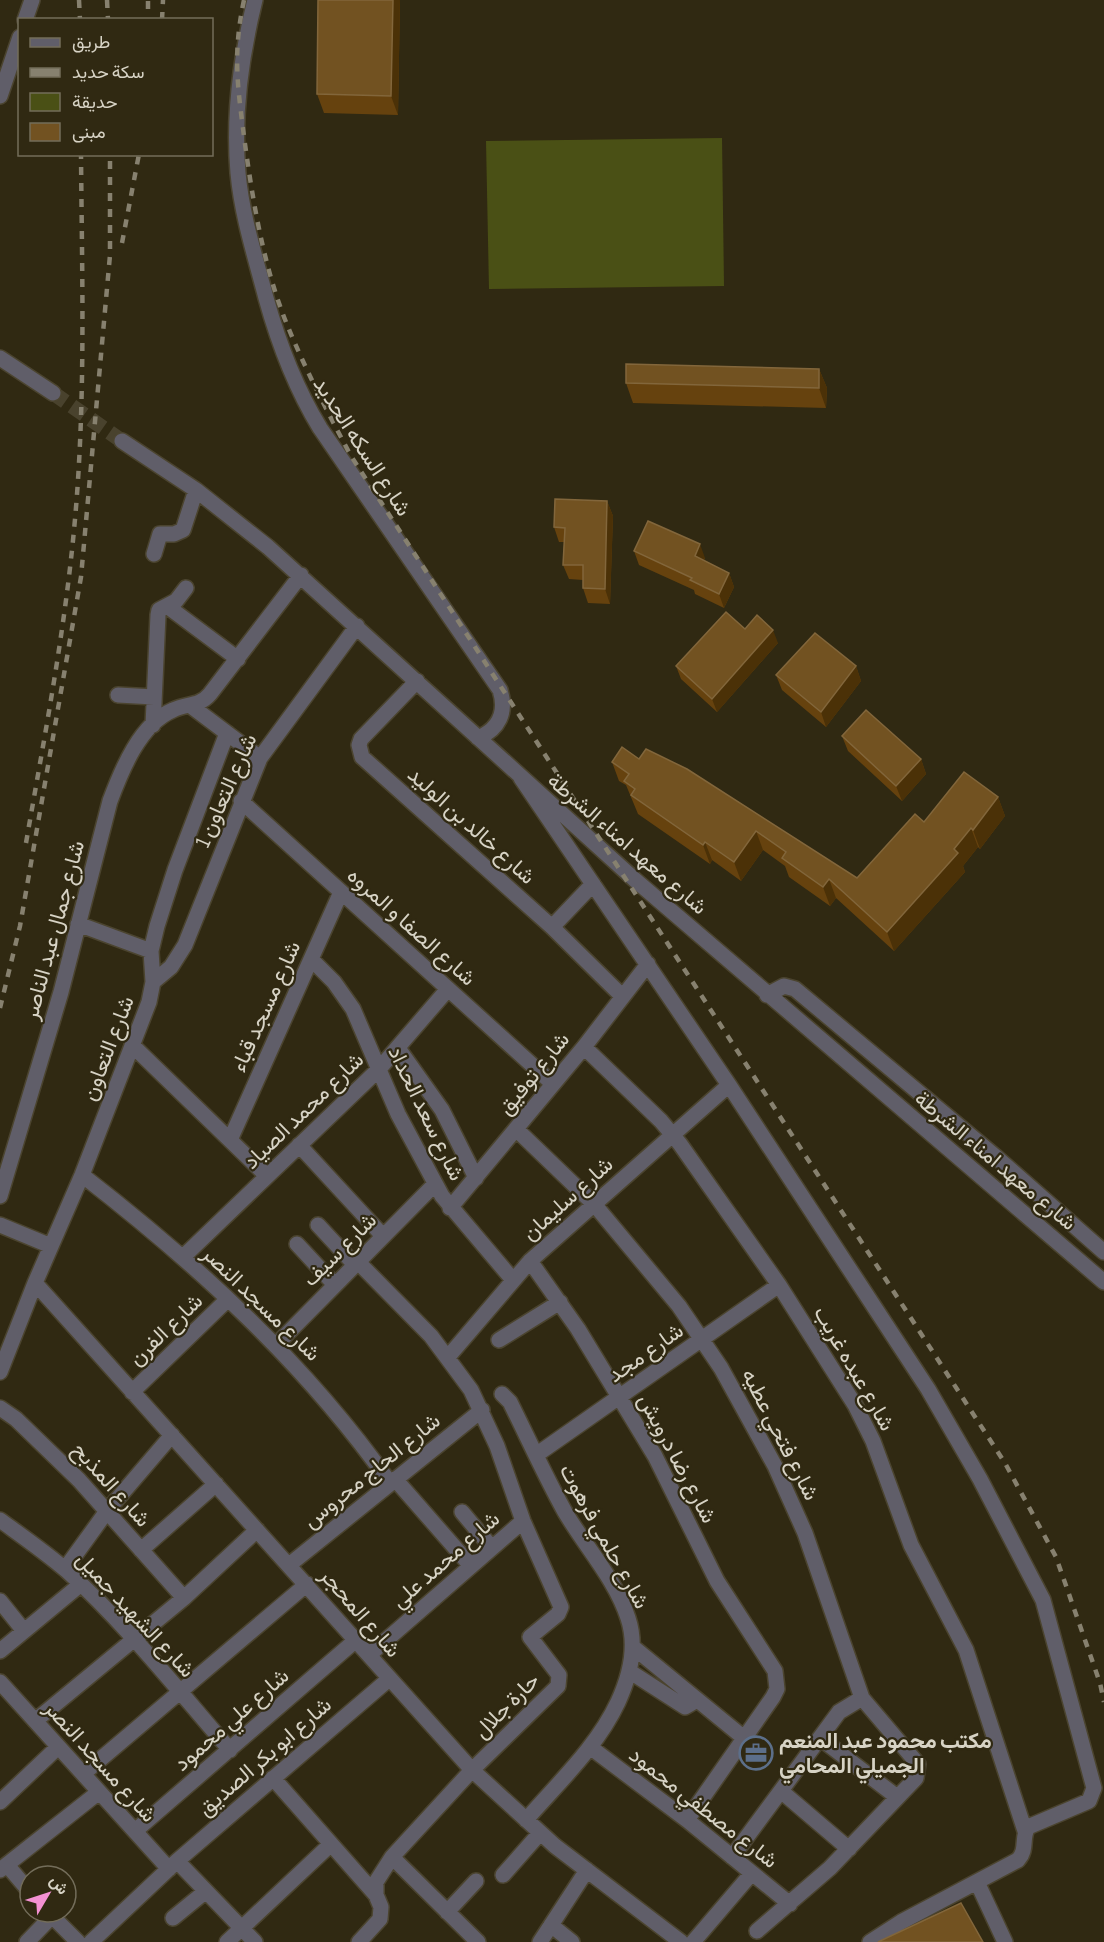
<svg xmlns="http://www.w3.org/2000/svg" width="1104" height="1942" font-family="'Sofia Sans Condensed',Vazirmatn,sans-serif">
  <rect width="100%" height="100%" fill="#302912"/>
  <path fill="#4a5015" d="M722,138L724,286L489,289L486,141Z"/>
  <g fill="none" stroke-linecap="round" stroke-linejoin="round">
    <path stroke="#49422d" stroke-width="15" stroke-dasharray="15 8" stroke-linecap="butt" d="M53,393L122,441"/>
    <g stroke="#4b442f" stroke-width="18">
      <path id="street" d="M255,0C241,56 233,115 238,173C242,216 255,256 266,298C279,345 295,387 320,428L500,690C507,712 499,729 478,738
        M25,20L32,0
        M0,96L20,37
        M0,358L53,393
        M122,441L196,490L268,547L634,879L1104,1282
        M154,554L160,534H174L183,530L196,490
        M167,606L238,659
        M417,681L361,739L359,745L362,757L552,927L622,996
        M118,695L154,697
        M191,706L260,758
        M153,725L158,615L159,610L176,601L186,588
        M521,778L729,1085L928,1389L980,1479L1043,1600L1094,1788L1089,1801L1028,1827C1021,1838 1028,1849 1018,1860L901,1922L870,1942
        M241,801L553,1084
        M78,924L151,951
        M552,927L593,884
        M311,959L334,982L353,1009L398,1114L442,1196L513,1280
        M153,982L171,967L185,945L260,758L357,626
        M767,995L784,986L795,989L996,1157L1104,1252
        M132,1045L267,1176
        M584,1047L661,1121L680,1144L779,1285L855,1405L873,1441L911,1545L966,1650L1025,1831
        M398,1048L442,1110L476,1178
        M516,1129L594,1204L679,1306L721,1368L775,1466L805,1533L862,1698L918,1764L916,1778L830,1868L757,1931
        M230,1140L341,892
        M299,1145L383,1236
        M82,1175C198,1265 305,1363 390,1483
        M0,1196L61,992L110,801C122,769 140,724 173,710C187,703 199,707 210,694L301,575
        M450,1208L584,1047L648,964
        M0,1225L51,1246
        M318,1225L355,1265
        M297,1244L335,1285
        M183,1257L379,1069L448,989
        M530,1261L578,1329L655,1456L717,1581L775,1671L777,1689L773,1697L687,1820
        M358,1262L431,1336L471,1390L497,1446L523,1521L561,1607L558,1614L530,1637L559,1675L558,1686L472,1770L392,1857L376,1882V1895
        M35,1283L472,1770L555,1846L681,1942
        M499,1340L560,1302
        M276,1345L435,1184
        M448,1357L530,1261L729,1085
        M0,1372L35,1283L82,1175L149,1002L153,982L151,951L157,926L175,870L227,733
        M132,1392L228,1299
        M502,1394L510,1402C528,1438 545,1476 565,1512C585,1546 616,1580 628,1618C637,1645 630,1676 618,1702C597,1747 558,1783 526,1820
        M0,1408L16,1419L79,1480L184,1598
        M536,1455L779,1285
        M395,1479L471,1566
        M462,1512L492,1548
        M0,1520C22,1536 45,1552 66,1570C126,1624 177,1689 230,1750
        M141,1550L216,1484
        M289,1565L482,1410
        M65,1569L107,1511L172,1435
        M0,1601L24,1631
        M633,1647L744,1738
        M0,1651L81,1584
        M369,1655L523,1521
        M629,1671L685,1707L697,1700
        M0,1682L169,1869
        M35,1721L184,1598L257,1530
        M820,1738L897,1797
        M590,1747L687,1820L790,1904
        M83,1774L307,1584
        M273,1778L376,1895L381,1907L380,1919L359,1942
        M781,1791L849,1849
        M0,1802L58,1747
        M135,1831L356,1640
        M392,1857L478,1942
        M732,1857L839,1712L862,1698
        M177,1861L255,1942
        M7,1865L30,1892
        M0,1870L99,1792
        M503,1875L540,1833
        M977,1882L1005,1942
        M48,1912L78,1942
        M447,1912L476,1881
        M173,1918L206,1891
        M551,1925L572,1942
        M27,1942L52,1916
        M91,1942L177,1861L389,1679
        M227,1942L331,1844
        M540,1942L587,1870
        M693,1942L752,1873"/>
    </g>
    <use href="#street" stroke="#605e69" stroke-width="15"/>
    <path stroke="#87816f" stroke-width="4.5" stroke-dasharray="8 8" stroke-linecap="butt" d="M79,0L80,20
      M107,0L108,20
      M244,0C232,56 238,89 245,144C253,202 263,262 284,317C303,365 327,411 351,456L1005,1463L1056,1557L1100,1683L1104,1702
      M148,9V0
      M162,20L163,0
      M122,243L139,154
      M26,843C44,739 64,636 74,530C86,405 82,280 81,154
      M0,1008L20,926L81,577L110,255V154"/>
  </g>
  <path fill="#66420e" d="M400,0L398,115L324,113L317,94Z
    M819,369L827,388L826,408L633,403L626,383Z
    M607,501L613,516L610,604L588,603L583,588V580L569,579L563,565L564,542H559L554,527Z
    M634,551L705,558L704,560L729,573L734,587L724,608L695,594L694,590L639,565Z
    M745,629L778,643L717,712L681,679L676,666Z
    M856,666L861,681L826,727L782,690L776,675Z
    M842,736L921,759L926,774L902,801L848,751Z
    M639,759L857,878L924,822L998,797L1005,816L980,849L978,847L963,866L965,872L894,951L836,898L830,906L789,877L785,866L763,850L741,881L712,860L710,864L638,814L626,785L619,781L612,762Z"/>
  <path fill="#4b3107" d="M393,0H400L398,115L391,96Z
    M819,369L827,388L826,408L819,388Z
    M607,501L613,516L610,604L605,589Z
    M700,544L705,558L699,569L695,556Z
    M729,573L734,587L724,608L719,594Z
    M773,630L778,643L717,712L712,699Z
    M856,666L861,681L826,727L821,712Z
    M921,759L926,774L902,801L896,786Z
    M998,797L1005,816L980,849L973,830Z
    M971,828L978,847L963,866L965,872L894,951L887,932Z
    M756,831L763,850L741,881L734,862Z
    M705,842L712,860L710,864L703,845Z
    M829,879L836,898L830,906L823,887Z"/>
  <path fill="#725221" stroke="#82663b" stroke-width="1.5" d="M318,0H393L391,96L317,94Z
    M626,364L819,369V388L626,383Z
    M555,499L607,501L605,589L583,588V565H563L565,528L554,527Z
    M648,521L700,544L695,556L729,573L719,594L690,580L692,578L634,551Z
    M726,612L745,629L757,615L773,630L712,699L676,666Z
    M815,633L856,666L821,712L776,675Z
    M866,710L921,759L896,786L842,736Z
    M622,747L639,759L646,749L687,769L857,878L915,814L924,822L964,772L998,797L973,830L971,828L954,849L958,853L887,932L829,879L823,887L782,858L786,852L756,831L734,862L705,842L703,845L631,795L635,789L624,781L629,774L612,762Z
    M961,1903L983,1942H878L880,1941Z"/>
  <defs>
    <g id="office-ring" transform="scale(1.725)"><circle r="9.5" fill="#302912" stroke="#5c6f8a" stroke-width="1.5"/><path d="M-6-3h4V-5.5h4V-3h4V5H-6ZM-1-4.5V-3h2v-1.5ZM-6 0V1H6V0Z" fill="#5c6f8a"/></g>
  </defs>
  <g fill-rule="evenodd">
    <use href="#office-ring" x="756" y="1753"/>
  </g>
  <g text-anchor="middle" stroke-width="4.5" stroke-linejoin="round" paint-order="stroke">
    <g font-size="22" fill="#d7d3c5" stroke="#302912">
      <text transform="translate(363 446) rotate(57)" y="8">شارع السكه الحديد</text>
      <text transform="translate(225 790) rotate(-66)" y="8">شارع التعاون 1</text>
      <text transform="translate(472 825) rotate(42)" y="8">شارع خالد بن الوليد</text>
      <text transform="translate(628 843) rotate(41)" y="8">شارع معهد امناء الشرطة</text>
      <text transform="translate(412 926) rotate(42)" y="8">شارع الصفا و المروه</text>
      <text transform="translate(53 930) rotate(-75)" y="8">شارع جمال عبد الناصر</text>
      <text transform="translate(265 1006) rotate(-66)" y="8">شارع مسجد قباء</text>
      <text transform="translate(107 1048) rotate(-69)" y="8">شارع التعاون</text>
      <text transform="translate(533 1073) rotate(-51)" y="8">شارع توفيق</text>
      <text transform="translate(303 1110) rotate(-44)" y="8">شارع محمد الصياد</text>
      <text transform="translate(427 1113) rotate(64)" y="8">شارع سعد الحداد</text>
      <text transform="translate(996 1160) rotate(40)" y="8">شارع معهد امناء الشرطة</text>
      <text transform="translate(567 1198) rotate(-42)" y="8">شارع سليمان</text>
      <text transform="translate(339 1249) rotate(-45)" y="8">شارع سيف</text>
      <text transform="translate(262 1303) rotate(44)" y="8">شارع مسجد النصر</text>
      <text transform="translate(165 1329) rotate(-44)" y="8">شارع الفرن</text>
      <text transform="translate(645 1352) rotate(-35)" y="8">شارع مجد</text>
      <text transform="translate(855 1368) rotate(60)" y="8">شارع عبده غريب</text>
      <text transform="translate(781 1434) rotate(63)" y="8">شارع فتحي عطيه</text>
      <text transform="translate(678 1458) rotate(62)" y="8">شارع رضا درويش</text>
      <text transform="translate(371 1470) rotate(-39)" y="8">شارع الحاج محروس</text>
      <text transform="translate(112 1484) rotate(48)" y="8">شارع المذبح</text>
      <text transform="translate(605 1536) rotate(61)" y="8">شارع حلمي فرهوت</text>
      <text transform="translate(445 1559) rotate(-41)" y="8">شارع محمد علي</text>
      <text transform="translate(361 1612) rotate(49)" y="8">شارع المحجر</text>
      <text transform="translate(136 1614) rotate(47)" y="8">شارع الشهيد جميل</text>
      <text transform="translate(506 1705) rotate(-45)" y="8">حارة جلال</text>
      <text transform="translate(231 1719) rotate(-41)" y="8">شارع علي محمود</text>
      <text transform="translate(264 1756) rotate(-41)" y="8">شارع ابو بكر الصديق</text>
      <text transform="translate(101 1761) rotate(48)" y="8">شارع مسجد النصر</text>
      <text transform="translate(704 1807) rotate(38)" y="8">شارع مصطفي محمود</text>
    </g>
    <g font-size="22" font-weight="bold" fill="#d7d3c5" stroke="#302912" text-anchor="start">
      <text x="779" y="1748">مكتب محمود عبد المنعم<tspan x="779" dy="25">الجميلي المحامي</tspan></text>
    </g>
  </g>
  <rect x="18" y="18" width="195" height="138" fill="#302912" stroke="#736d5a" stroke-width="1.5"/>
  <rect x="30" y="38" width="30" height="9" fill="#605e69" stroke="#736d5a" stroke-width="1.5"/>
  <text x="72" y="48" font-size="18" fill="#d7d3c5">طريق</text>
  <rect x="30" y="68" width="30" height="9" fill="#87816f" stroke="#736d5a" stroke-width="1.5"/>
  <text x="72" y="78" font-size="18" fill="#d7d3c5">سكة حديد</text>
  <rect x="30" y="93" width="30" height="18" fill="#4a5015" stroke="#736d5a" stroke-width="1.5"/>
  <text x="72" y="108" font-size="18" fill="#d7d3c5">حديقة</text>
  <rect x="30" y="123" width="30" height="18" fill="#725221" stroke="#736d5a" stroke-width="1.5"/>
  <text x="72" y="138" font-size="18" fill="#d7d3c5">مبنى</text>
  <g transform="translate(48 1894) rotate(51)"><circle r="28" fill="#302912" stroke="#736d5a" stroke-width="1.5"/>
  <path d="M0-4.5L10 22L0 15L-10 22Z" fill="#f491d3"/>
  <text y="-9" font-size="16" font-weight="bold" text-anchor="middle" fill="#d7d3c5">ش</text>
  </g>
</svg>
